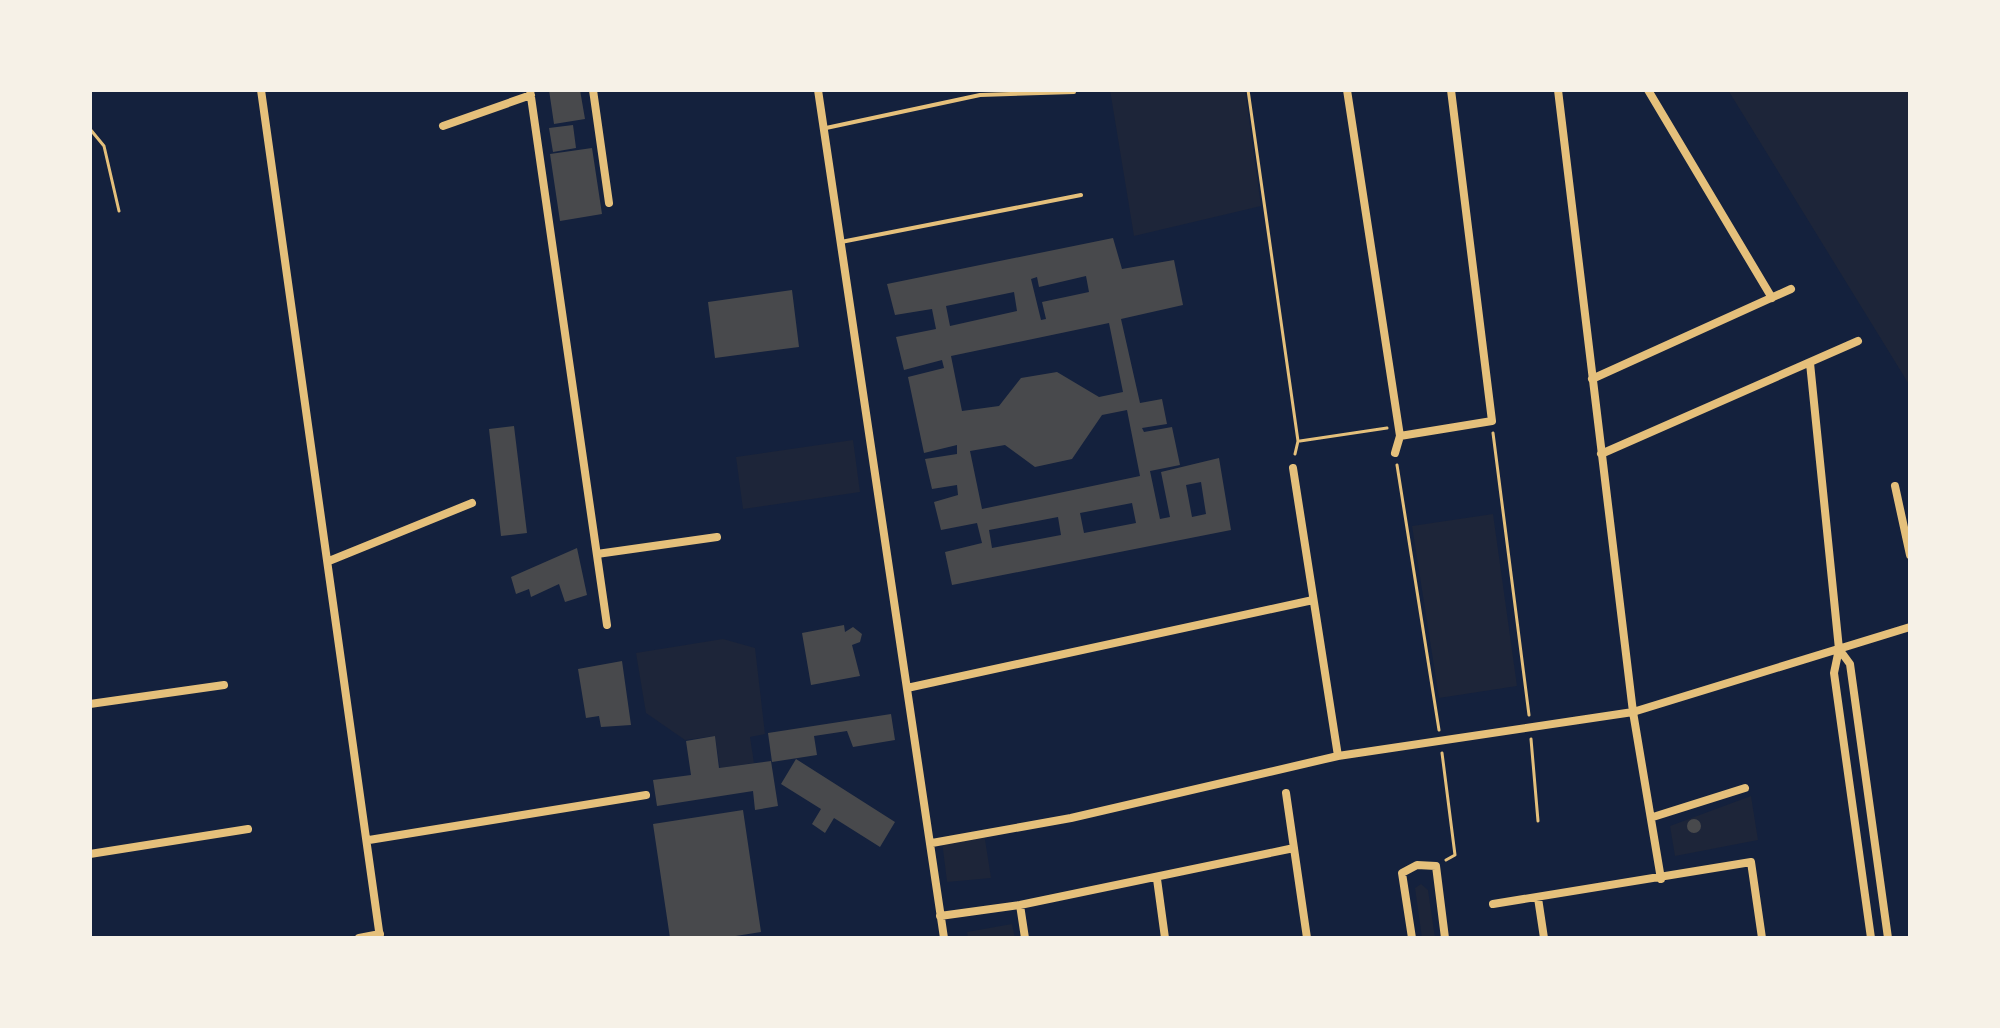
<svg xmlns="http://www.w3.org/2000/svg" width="2000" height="1028" font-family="'Roboto Condensed',sans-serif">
  <rect width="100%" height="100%" fill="#14213d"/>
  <path fill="#1d2539" d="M1110,90H1245L1261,206L1134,236Z
    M1728,90H1910V386Z
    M853,440L860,492L743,509L736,457Z
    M1493,514L1517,686L1439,698L1412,526Z
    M723,639L755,648L765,734L750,737L754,763L720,768L715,736L685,740L646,713L636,653Z
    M1751,796L1758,840L1675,856L1670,826Z
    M984,833L991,878L947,882L942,841Z
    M1421,884L1428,890L1435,938H1422L1415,888Z
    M1012,924L1015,938H968L967,932Z"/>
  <path fill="#48494c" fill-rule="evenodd" d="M549,90H580L585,119L554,124Z
    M573,125L576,148L553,152L549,128Z
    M592,148L602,214L560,221L550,154Z
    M1113,238L1122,269L1174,260L1183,305L1121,319L1140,403L1162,399L1167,424L1142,428L1144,432L1172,427L1180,465L1150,471L1160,519L1170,517L1161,472L1219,458L1231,530L952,585L945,552L982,543L977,523L941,530L934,502L958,495L957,485L932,489L925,459L957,454V445L924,453L908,377L944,368L942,360L904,370L896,337L936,329L932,309L895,315L887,284ZM1086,276L1089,292L1042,302L1046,319L1041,320L1031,279L1037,277L1039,287ZM1014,292L1017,311L950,326L946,306ZM1109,323L1123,392L1099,397L1057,372L1021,378L999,406L962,411L951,356ZM1127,410L1140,476L982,509L970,451L1005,445L1035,467L1072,459L1102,415ZM1201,482L1206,514L1192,517L1186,485ZM1132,503L1136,523L1084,533L1080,513ZM1058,517L1061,535L992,548L989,530Z
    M792,290L799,347L715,358L708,302Z
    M514,426L527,533L501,536L489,429Z
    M577,548L587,595L565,602L559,584L531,597L529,589L516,594L511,577Z
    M844,625L845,632L853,627L862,634L860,642L852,645L860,676L811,685L802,633Z
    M622,661L631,725L601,727L599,716L586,718L578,669Z
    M891,714L895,740L853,747L847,731L814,736L817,755L772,762L768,733Z
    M715,736L719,768L771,761L778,806L755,810L753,791L657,806L653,780L691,775L686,741Z
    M796,759L895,822L880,847L834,818L825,833L812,824L821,809L781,784Z
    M743,810L761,932L723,938H670L653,824Z
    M1687 826a7 7 0 1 1 14 0a7 7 0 1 1-14 0Z"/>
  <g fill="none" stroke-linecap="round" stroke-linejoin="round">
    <path stroke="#e5c07b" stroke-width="3" d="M1248,90L1298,441L1295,454
      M90,129L104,146L119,211
      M1493,433L1529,715
      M1300,441L1387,428
      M1397,465L1439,730
      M1531,739L1538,821
      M1442,753L1455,855L1446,860"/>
    <path stroke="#e5c07b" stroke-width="4" d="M826,128L980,95L1074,92
      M841,242L1081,195"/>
    <path stroke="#e5c07b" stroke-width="8" d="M261,90L380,938
      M530,90L607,625
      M593,90L609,203
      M818,90L944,938
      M1347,90L1400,436L1395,453
      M1558,90L1633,712L1661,879
      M1648,90L1772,298
      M443,126L531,95
      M1810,363L1839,649L1834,673L1871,938
      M1592,379L1791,289
      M1400,436L1492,421L1451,90
      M1601,454L1858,341
      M1293,468L1338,756
      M1895,486L1910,555
      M597,554L717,537
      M329,561L472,503
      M1839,649L1850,664L1888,938
      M907,688L1313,600
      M90,704L224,685
      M1286,793L1307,938
      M1653,817L1745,788
      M369,840L646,795
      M932,843L1071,818L1338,756L1633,712L1910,627
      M90,854L248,829
      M1157,879L1165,938
      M1538,898L1544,938
      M1493,904L1751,862L1762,938
      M1020,905L1025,938
      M940,916L1020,905L1294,848
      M359,938L380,934
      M1412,938L1402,873L1417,865L1436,866L1445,938"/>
  </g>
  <rect width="2000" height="1028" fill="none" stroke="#f6f1e7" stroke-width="184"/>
</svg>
